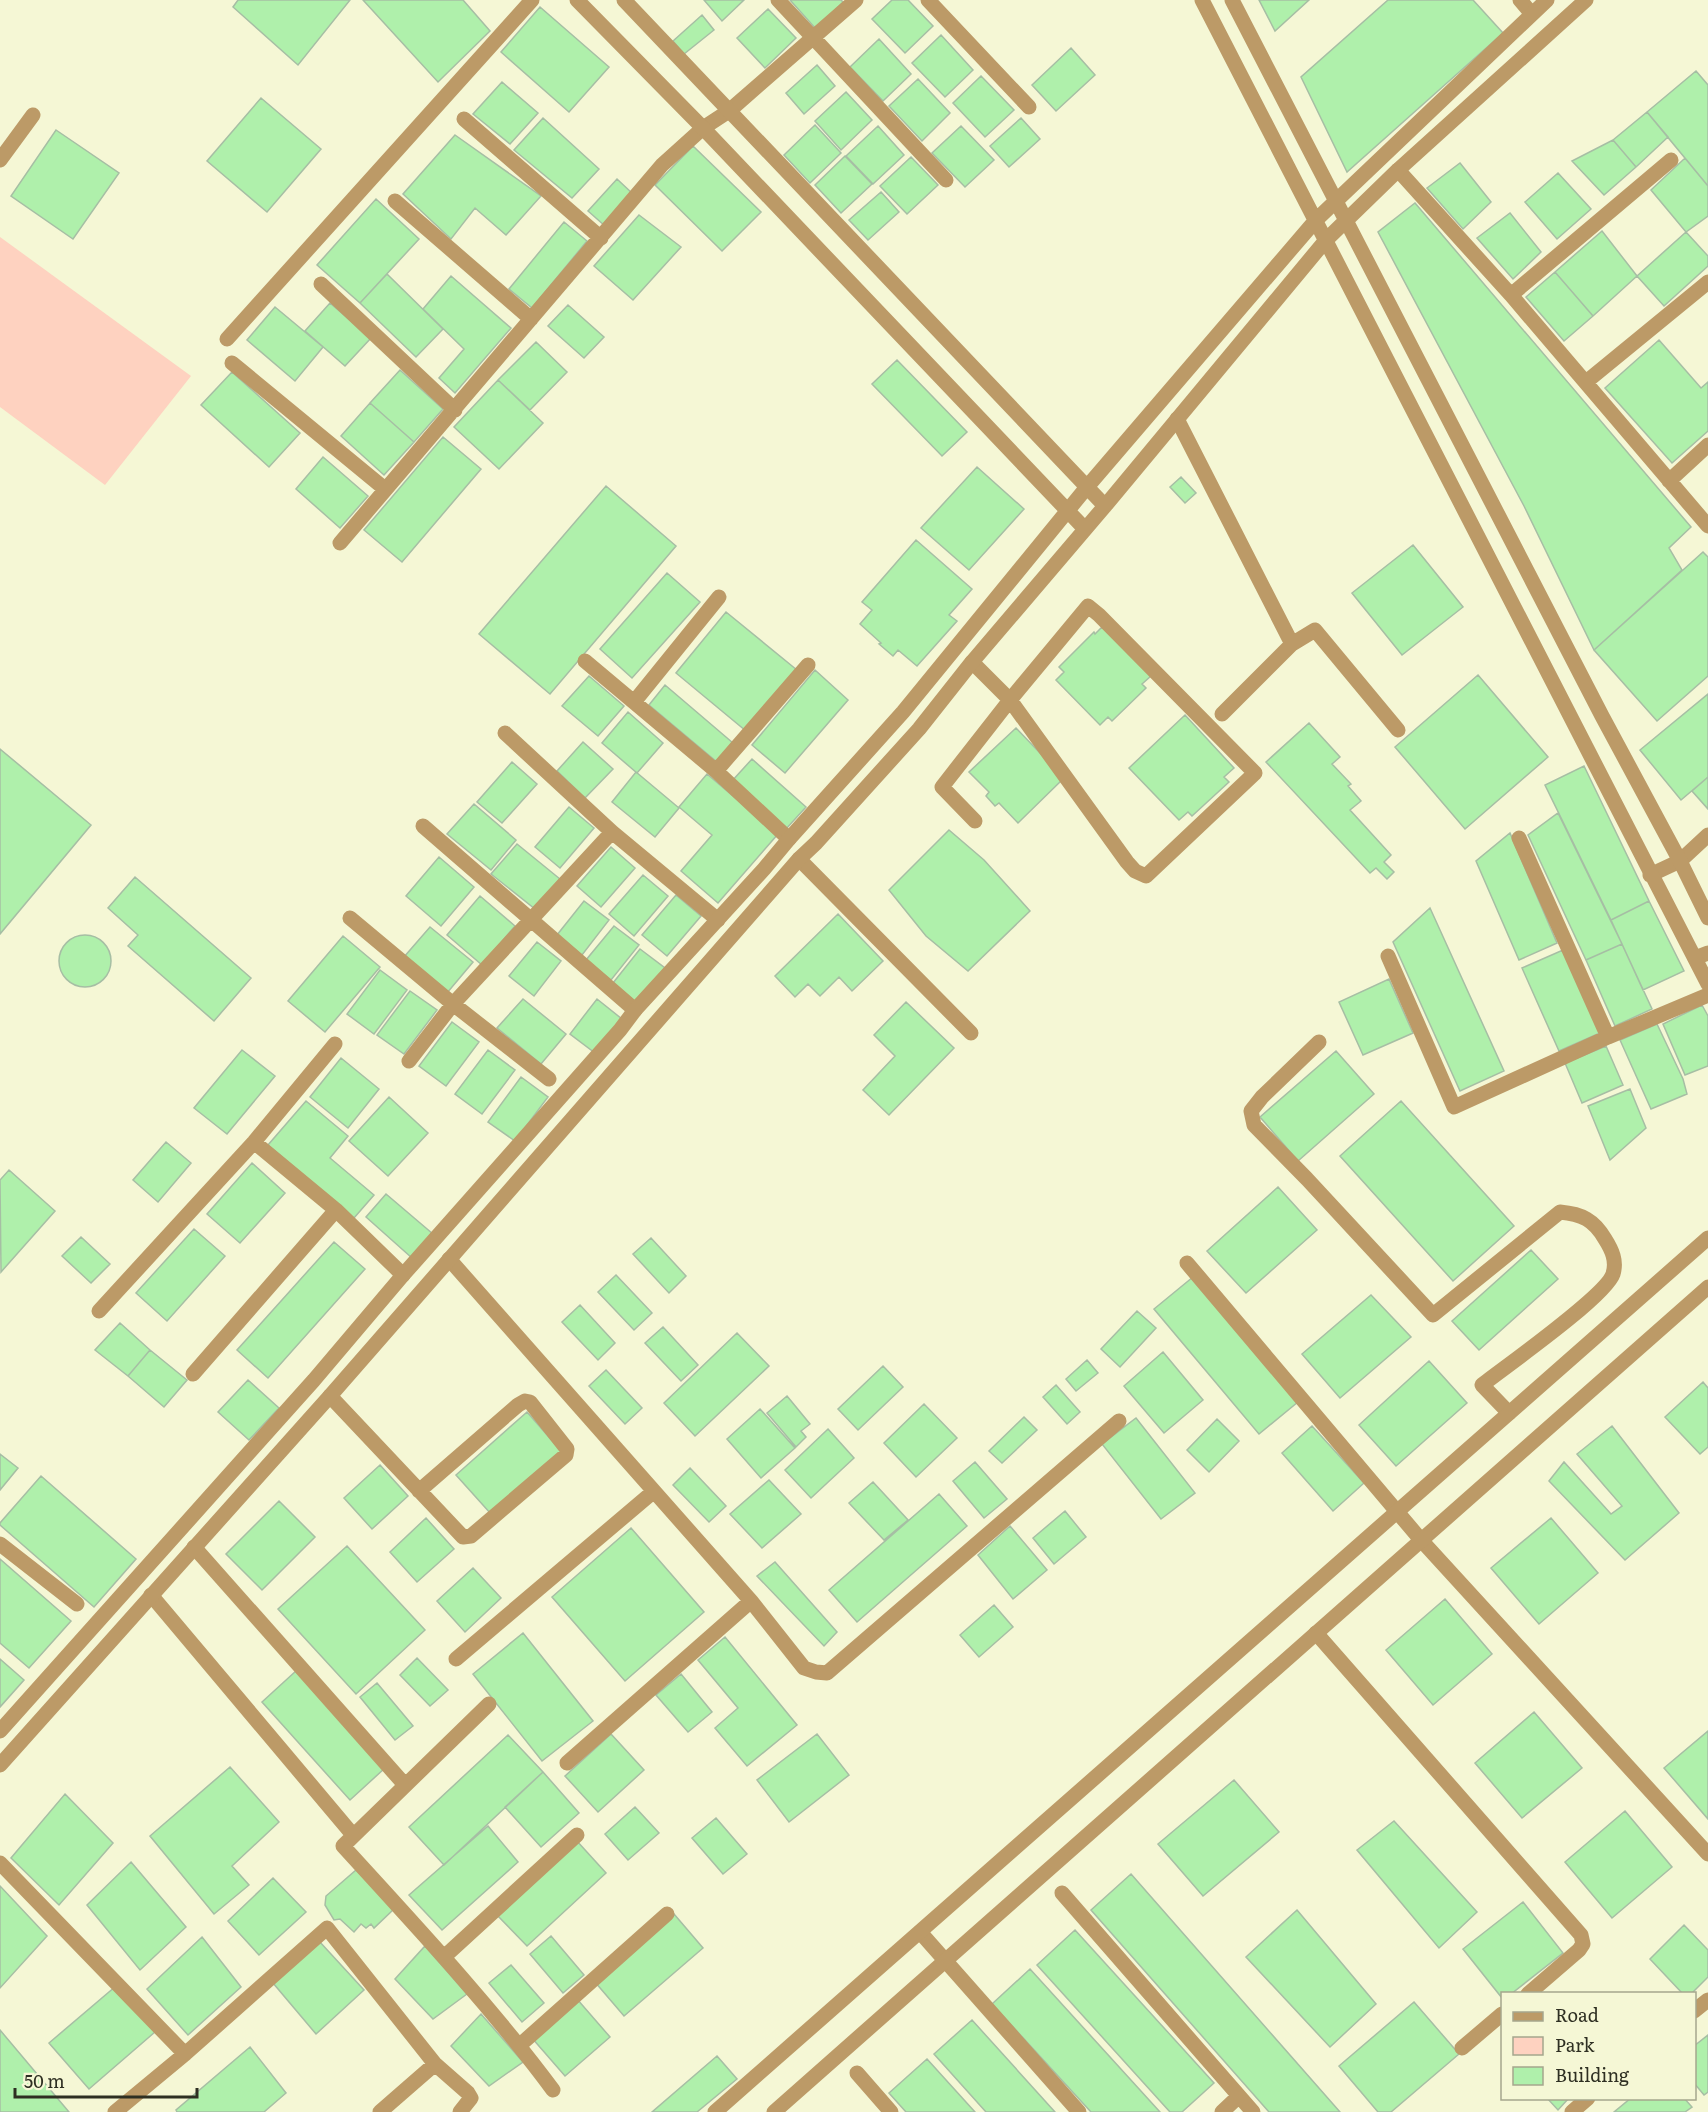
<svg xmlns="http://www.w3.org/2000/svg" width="1708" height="2112" font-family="Literata,serif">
  <rect width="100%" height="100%" fill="#f5f7d5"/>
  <path fill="#fed2c0" d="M0,237L191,376L105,485L0,407Z"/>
  <path fill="#aff0ab" stroke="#a6bea4" stroke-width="1.5" d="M238,0H350L298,65L233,7Z
    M363,0H463L490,31L438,82Z
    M704,0H744L722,21Z
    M790,0H841L843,2L816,29Z
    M892,0H908L933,26L905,53L872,19Z
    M1259,0H1309L1275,31Z
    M1388,0H1473L1503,33L1347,172L1301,77Z
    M540,7L609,67L569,112L501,52Z
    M768,9L796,38L765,68L737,38Z
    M702,15L714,30L684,54L673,41Z
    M941,35L973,70L945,97L912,63Z
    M879,39L911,74L883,101L850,67Z
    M1071,48L1095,75L1056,111L1032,85Z
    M817,65L835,86L804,114L786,93Z
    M1696,71L1708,85V186L1647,112Z
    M981,76L1014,110L985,137L953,103Z
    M918,79L950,113L922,141L889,106Z
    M502,82L538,113L510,144L473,114Z
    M846,92L872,120L841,150L815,121Z
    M261,98L321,149L267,212L207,161Z
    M1647,112L1668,137L1636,167L1613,140Z
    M543,118L599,169L572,198L514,150Z
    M1021,118L1040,139L1009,167L990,146Z
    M815,125L841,153L810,183L784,155Z
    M878,126L904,155L873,184L846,156Z
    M961,126L994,160L965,187L932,153Z
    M56,130L119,173L73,239L11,196Z
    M455,135L541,196L506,235L475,208L451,239L403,194Z
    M1613,140L1636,167L1604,195L1572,161Z
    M693,146L761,212L722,251L655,185Z
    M845,156L872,184L841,213L815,185Z
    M911,157L938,185L907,214L880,186Z
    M1685,158L1708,186V216L1686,232L1651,190Z
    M1460,163L1491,202L1463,229L1427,188Z
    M1558,173L1591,209L1557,239L1525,202Z
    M617,179L633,194L605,226L588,211Z
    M881,192L899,212L868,240L849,220Z
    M376,199L419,239L360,303L317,265Z
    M1415,203L1691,527L1669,548L1682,570L1594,650L1524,506L1378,232Z
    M1510,213L1541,252L1513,279L1477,238Z
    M639,215L681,247L633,300L594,266Z
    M564,222L587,241L532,308L509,289Z
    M1602,231L1637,276L1593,316L1555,272Z
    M1686,232L1708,256V266L1664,306L1637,276Z
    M1555,272L1593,316L1564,341L1526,297Z
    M387,274L443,329L416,357L360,303Z
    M451,276L511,328L455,393L439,378L464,349L423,309Z
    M330,303L371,338L345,366L305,331Z
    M568,305L604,337L584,358L548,326Z
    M275,307L323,347L295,381L247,340Z
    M1659,340L1701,388L1708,382V431L1672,463L1605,388Z
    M536,342L567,372L530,410L498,380Z
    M897,360L967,432L942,456L872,384Z
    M400,370L443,409L414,442L370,403Z
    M232,372L300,433L269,467L201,405Z
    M498,380L543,423L499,469L454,427Z
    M370,403L414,442L384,475L341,436Z
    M443,437L481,469L402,562L364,530Z
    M323,457L368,496L340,528L296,489Z
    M977,467L1024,509L969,570L921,528Z
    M1181,477L1196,493L1185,503L1170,487Z
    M606,486L676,546L550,694L479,634Z
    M916,540L972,589L949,615L957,621L917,666L898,650L893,656L879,644L881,643L860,624L872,610L862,602Z
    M1413,545L1463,607L1402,655L1352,593Z
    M1703,552L1708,557V676L1657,721L1594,650Z
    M667,573L700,602L632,678L600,649Z
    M726,612L797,670L746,731L676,673Z
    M1102,627L1151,676L1142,684L1146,688L1112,721L1108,717L1100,725L1056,680L1064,672L1059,667L1094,632L1095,634Z
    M815,670L848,700L785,773L752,745Z
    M1478,675L1548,757L1465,829L1395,747Z
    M589,676L624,706L598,736L562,706Z
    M665,685L733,743L717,762L649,705Z
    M1708,694V777L1681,800L1640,750Z
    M628,712L663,743L637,773L602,743Z
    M1185,715L1234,768L1224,777L1229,782L1192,816L1188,812L1179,820L1129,768Z
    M1309,723L1340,757L1332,764L1351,784L1348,786L1361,801L1350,810L1391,855L1384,862L1394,872L1387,879L1376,868L1370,873L1266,762Z
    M1016,728L1064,778L1018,823L999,803L995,806L986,796L989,792L969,772Z
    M583,742L613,769L585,798L557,771Z
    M0,749L91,825L0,934Z
    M752,759L806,807L786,829L732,781Z
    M512,762L537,784L502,823L477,802Z
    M1584,766L1649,901L1611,920L1545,785Z
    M636,772L679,808L655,837L612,802Z
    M707,774L778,834L718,903L681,871L712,835L679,807Z
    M1708,777V809L1692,791Z
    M474,804L516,840L491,870L447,834Z
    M569,807L594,828L560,868L535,847Z
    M1558,813L1622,944L1586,960L1528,835Z
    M949,830L984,860L1030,911L968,971L926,936L889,890Z
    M1510,833L1557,943L1519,960L1476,861Z
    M517,844L560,879L535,909L491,874Z
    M611,847L635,868L601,907L577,886Z
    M439,857L474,887L441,926L406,896Z
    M643,875L668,896L634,936L609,914Z
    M135,877L251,978L214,1021L128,946L138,935L108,908Z
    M676,895L701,916L667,956L642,935Z
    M480,896L515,926L482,965L447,935Z
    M584,901L609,920L582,955L557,935Z
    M1649,901L1684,971L1643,990L1611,920Z
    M1430,908L1504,1071L1460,1091L1393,942Z
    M838,914L883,961L852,991L839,977L820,996L808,984L795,997L775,976Z
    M614,926L639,945L611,980L586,960Z
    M430,927L473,962L447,993L404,957Z
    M59 961a26 26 0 1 1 52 0a26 26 0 1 1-52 0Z
    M343,936L380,967L325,1032L288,1001Z
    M537,942L561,961L534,996L509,976Z
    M1622,944L1652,1009L1615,1026L1586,960Z
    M640,949L665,968L637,1003L613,983Z
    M1563,950L1600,1033L1559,1051L1522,968Z
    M380,970L407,990L374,1034L347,1014Z
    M1389,979L1413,1033L1363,1055L1339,1002Z
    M410,991L437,1010L404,1054L377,1035Z
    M523,999L566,1034L541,1064L497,1028Z
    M597,999L622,1019L595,1053L570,1034Z
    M906,1002L954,1048L889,1115L863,1090L895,1056L874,1035Z
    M1702,1005L1708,1016V1066L1685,1075L1663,1024Z
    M452,1022L479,1042L446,1086L419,1066Z
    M1657,1024L1683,1079L1687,1094L1651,1109L1620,1040Z
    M1606,1046L1623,1085L1582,1103L1565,1063Z
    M242,1050L275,1076L227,1134L194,1108Z
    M488,1050L515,1070L482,1114L455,1094Z
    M1336,1051L1374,1094L1298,1161L1260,1117Z
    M341,1058L379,1089L348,1128L310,1097Z
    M521,1077L548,1097L515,1141L488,1122Z
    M1630,1089L1646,1128L1610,1160L1588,1106Z
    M389,1097L428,1133L388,1176L349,1141Z
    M306,1101L348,1136L330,1158L374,1195L354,1218L268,1145Z
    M1401,1101L1514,1226L1453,1281L1340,1156Z
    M166,1142L191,1163L158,1202L133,1180Z
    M252,1163L285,1193L240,1243L207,1214Z
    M9,1170L55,1211L1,1272L0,1180Z
    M1278,1187L1317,1230L1246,1293L1207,1251Z
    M386,1194L433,1234L412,1258L366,1217Z
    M194,1229L225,1256L167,1321L136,1293Z
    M81,1237L110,1264L91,1283L62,1256Z
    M651,1238L686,1276L669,1293L633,1254Z
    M334,1242L365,1269L268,1378L237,1350Z
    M1531,1250L1558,1279L1479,1350L1452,1321Z
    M616,1275L652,1313L634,1330L598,1292Z
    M1193,1277L1298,1402L1259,1434L1154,1309Z
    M1371,1295L1411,1337L1340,1398L1302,1354Z
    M580,1305L615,1343L598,1360L562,1322Z
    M1137,1311L1156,1328L1120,1367L1101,1349Z
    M120,1323L150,1350L128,1376L95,1350Z
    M663,1327L698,1365L681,1381L645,1343Z
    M737,1333L769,1366L695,1436L664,1403Z
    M150,1350L187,1380L164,1407L128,1376Z
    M1163,1352L1203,1400L1164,1433L1124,1386Z
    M1087,1360L1098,1373L1076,1391L1066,1379Z
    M1429,1361L1467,1403L1396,1466L1359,1425Z
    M883,1366L903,1387L858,1430L838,1409Z
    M606,1370L642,1408L625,1424L589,1386Z
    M248,1380L279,1408L249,1440L218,1412Z
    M1703,1382L1708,1388V1447L1700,1454L1665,1417Z
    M1056,1385L1080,1412L1067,1424L1043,1397Z
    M787,1396L810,1424L801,1431L806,1437L796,1447L767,1413Z
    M924,1404L957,1438L916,1477L884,1443Z
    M760,1409L795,1448L761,1478L727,1439Z
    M527,1412L562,1452L491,1514L456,1475Z
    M1024,1417L1037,1430L1002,1463L989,1451Z
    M1136,1418L1195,1493L1161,1519L1102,1444Z
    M1217,1419L1239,1441L1209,1472L1187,1450Z
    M1312,1426L1364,1483L1333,1511L1282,1453Z
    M1612,1426L1679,1513L1625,1560L1549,1481L1564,1462L1611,1514L1622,1506L1577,1454Z
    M828,1429L854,1458L811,1498L785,1470Z
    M0,1454L18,1468L0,1490Z
    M975,1462L1007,1499L984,1518L953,1481Z
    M380,1465L408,1496L372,1529L344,1498Z
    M690,1468L726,1506L709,1522L673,1485Z
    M41,1476L136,1559L94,1607L0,1525V1523Z
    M769,1480L801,1514L762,1548L730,1514Z
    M873,1482L908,1520L884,1540L849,1503Z
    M939,1494L967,1526L857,1622L829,1590Z
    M279,1501L315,1537L262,1590L226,1554Z
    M1065,1511L1086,1537L1054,1564L1033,1538Z
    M426,1518L454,1549L417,1582L390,1552Z
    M1551,1518L1598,1573L1539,1624L1491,1568Z
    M1010,1526L1047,1570L1013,1599L978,1555Z
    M631,1528L704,1612L625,1681L552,1597Z
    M347,1546L425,1630L356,1694L278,1609Z
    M0,1559L71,1621L29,1668L0,1643Z
    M775,1562L837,1632L824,1646L757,1576Z
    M473,1568L501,1598L465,1632L437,1601Z
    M1445,1599L1492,1654L1433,1705L1386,1650Z
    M994,1605L1013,1627L979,1657L960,1635Z
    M523,1633L593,1721L542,1761L473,1674Z
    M725,1637L797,1725L747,1766L715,1728L738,1708L698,1660Z
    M417,1658L448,1690L430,1706L400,1675Z
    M0,1659L24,1680L0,1707Z
    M297,1670L385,1768L350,1800L262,1702Z
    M681,1674L712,1712L688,1732L656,1695Z
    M377,1683L413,1726L395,1740L360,1697Z
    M1534,1712L1582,1768L1522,1818L1475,1763Z
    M1708,1731V1819L1664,1768Z
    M611,1734L644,1770L598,1812L565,1776Z
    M817,1734L849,1775L789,1822L757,1780Z
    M508,1735L543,1772L444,1865L409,1827Z
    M230,1767L279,1822L232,1866L249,1885L214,1914L150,1836Z
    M543,1772L579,1813L541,1847L505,1807Z
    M1234,1780L1279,1832L1203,1896L1158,1844Z
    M65,1794L113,1843L59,1905L11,1858Z
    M635,1807L659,1833L628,1860L605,1834Z
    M1625,1811L1672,1867L1612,1918L1565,1862Z
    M716,1818L747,1854L723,1874L692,1838Z
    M1394,1821L1477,1912L1439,1948L1357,1850Z
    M488,1826L518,1862L442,1930L409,1895Z
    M576,1840L606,1873L527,1946L496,1914Z
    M131,1862L186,1927L140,1970L87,1905Z
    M356,1870L395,1908L374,1928L371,1924L366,1928L361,1924L354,1932L340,1919L334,1920L325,1905L326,1896Z
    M1131,1874L1340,2112H1269L1091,1910Z
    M273,1878L306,1912L259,1955L228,1921Z
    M0,1886L47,1936L0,1988Z
    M1523,1902L1563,1953L1511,1994H1502V1998L1463,1949Z
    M1297,1910L1376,2004L1330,2047L1246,1957Z
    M674,1914L703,1948L624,2016L595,1982Z
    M1684,1925L1708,1950V1977L1691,1994H1683L1650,1959Z
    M1075,1930L1214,2083L1182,2112H1170L1037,1965Z
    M551,1936L584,1975L563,1993L530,1954Z
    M202,1937L241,1987L188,2035L147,1989Z
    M319,1941L364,1990L316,2034L273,1983Z
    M425,1946L467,1994L433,2019L395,1979Z
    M511,1965L544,2003L522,2022L489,1983Z
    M1030,1969L1160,2112H1091L992,2004Z
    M116,1986L155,2032L89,2089L49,2043Z
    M577,1999L610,2037L565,2076L532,2038Z
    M1414,2002L1459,2054L1391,2112H1378L1339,2066Z
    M481,2014L523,2062L489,2086L451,2046Z
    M972,2020L1055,2112H986L934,2054Z
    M0,2030L69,2112H0Z
    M1708,2035V2092L1704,2095L1694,2083V2046Z
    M250,2047L286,2093L264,2112H177L176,2110Z
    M717,2056L737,2079L697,2112H652Z
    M927,2059L975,2112H906L889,2093Z
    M1547,2098H1569L1558,2110Z
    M1631,2098H1684L1692,2107L1685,2112H1614Z"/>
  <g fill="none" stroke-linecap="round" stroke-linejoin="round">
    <path stroke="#bc9a67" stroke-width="15" d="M778,0L946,180
      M928,0L1029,107
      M1520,0L1531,13
      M464,119L601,238
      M0,160L33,115
      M1398,170L1511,295L1708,526
      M395,201L531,319
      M321,284L455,410
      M1511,295L1671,160
      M227,339L532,0
      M232,363L385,489
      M1586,382L1708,282
      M1177,419L1292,644
      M1669,481L1708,445
      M340,543L662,165L703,128L729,111L856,0
      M585,661L716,771L789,839
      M972,662L1010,700L1127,862L1135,871L1146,876L1255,773L1099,615L1088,606L1010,700L942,787L975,821
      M634,702L719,597
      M1222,714L1292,644L1315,630L1398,730
      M505,733L612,832L718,920
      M716,771L808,665
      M423,826L635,1010
      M1519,838L1608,1037
      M799,859L971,1033
      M1650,875L1680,861L1708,835
      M350,918L453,1004L549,1079
      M1388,956L1454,1107L1608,1037L1708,995
      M1695,958L1708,953
      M1319,1042L1262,1097L1251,1111L1254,1125L1307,1179L1433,1315L1560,1212C1582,1214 1594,1220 1605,1239C1612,1250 1617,1261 1613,1274C1606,1296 1505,1367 1482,1385L1509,1413
      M409,1061L453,1004L612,832
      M254,1142L336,1210L403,1275
      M449,1259L751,1601L804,1668L816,1672L827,1673L1119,1421
      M1187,1263L1421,1540L1708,1854
      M99,1311L254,1142L335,1044
      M193,1374L336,1210
      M330,1396L463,1537L471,1536L566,1455L567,1449L530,1402L525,1401L518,1405L419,1491
      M0,1544L77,1604
      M194,1547L405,1785
      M151,1595L353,1835
      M1316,1633L1581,1935L1583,1944L1579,1950L1528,1994
      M456,1659L653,1492
      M489,1704L343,1846C415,1925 489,2004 553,2090
      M567,1763L751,1601
      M0,1863L185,2054
      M1062,1893L1253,2112
      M920,1932L1079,2112
      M444,1957L577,1835
      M1694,2011L1708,2000
      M520,2045L667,1914
      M1462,2048L1502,2014
      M857,2073L891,2112
      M115,2112L185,2054L327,1928L435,2064L468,2093L471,2098L460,2112
      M380,2112L435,2064
      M1222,2112L1239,2096
      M1572,2112L1588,2098"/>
    <path stroke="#bc9a67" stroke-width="15" d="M577,0L703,128L1085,529
      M624,0L1105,506
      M1202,0L1708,984
      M1232,0L1602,716L1680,861L1708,918
      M0,1731L314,1380L403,1275L620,1030L635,1010L764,869L789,839L903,712L1087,487L1316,220L1547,0
      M0,1765L330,1396L799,859L816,843L919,729L972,662L1105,506L1326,240L1398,170L1586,0
      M715,2112L1708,1238
      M774,2112L1708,1287"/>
  </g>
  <rect x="1501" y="1992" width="195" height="108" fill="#f5f7d5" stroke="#a5a78d" stroke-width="1.5"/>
  <rect x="1513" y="2012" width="30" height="9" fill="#bc9a67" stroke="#a5a78d" stroke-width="1.5"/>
  <text x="1555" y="2022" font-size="18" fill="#2e2f22">Road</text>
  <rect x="1513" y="2037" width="30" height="18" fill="#fed2c0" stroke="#a5a78d" stroke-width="1.5"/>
  <text x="1555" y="2052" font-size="18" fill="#2e2f22">Park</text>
  <rect x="1513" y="2067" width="30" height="18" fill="#aff0ab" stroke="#a5a78d" stroke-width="1.5"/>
  <text x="1555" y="2082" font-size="18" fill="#2e2f22">Building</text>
  <path d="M15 2088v9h182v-9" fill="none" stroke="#2e2f22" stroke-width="3"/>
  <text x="24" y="2088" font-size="18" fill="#2e2f22" stroke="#f5f7d5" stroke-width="4.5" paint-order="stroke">50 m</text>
</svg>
